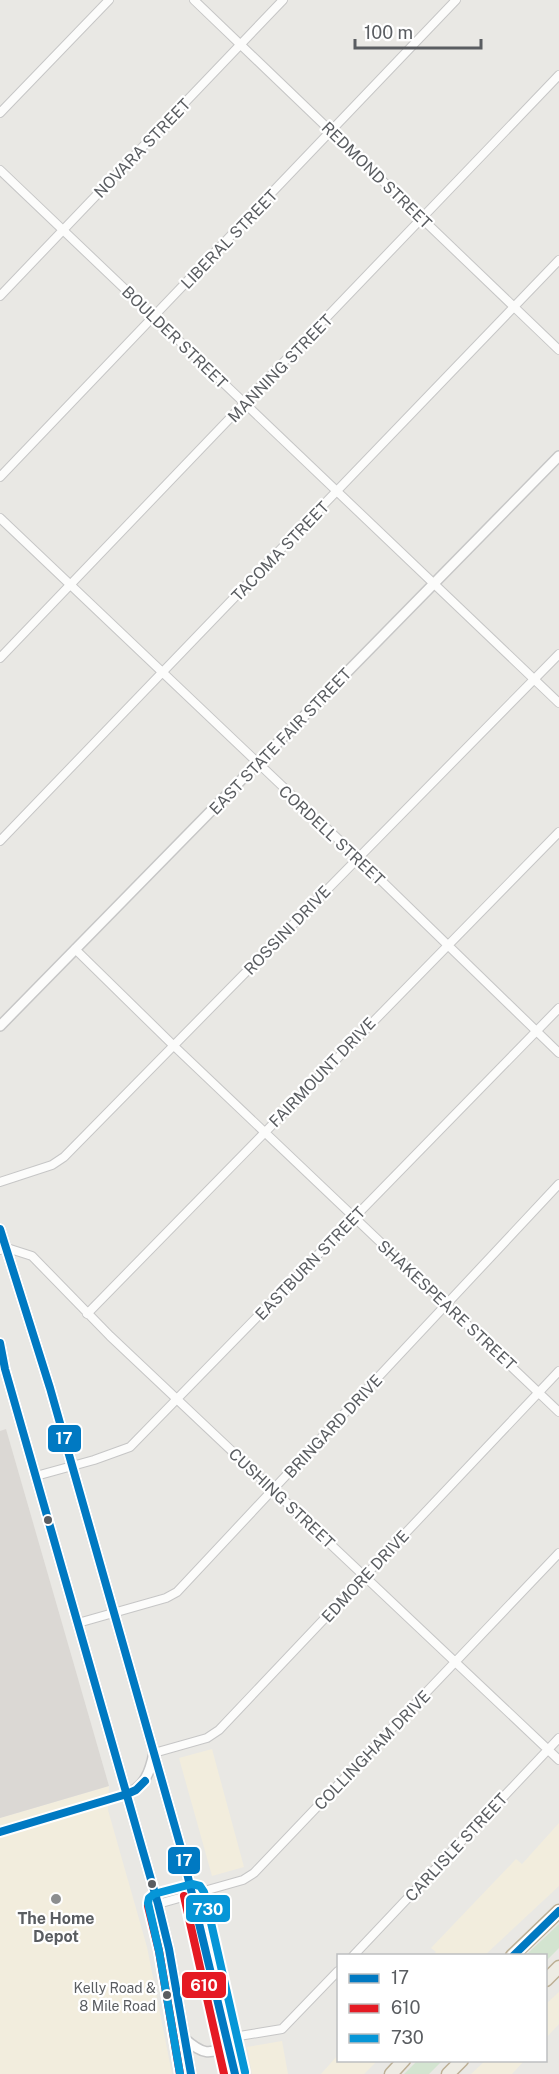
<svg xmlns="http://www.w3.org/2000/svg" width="559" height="2074" font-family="'Public Sans',sans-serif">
  <rect width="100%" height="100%" fill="#e9e8e4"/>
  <path fill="#f2eddd" d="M212,1749L244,1867L212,1876L179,1758Z
    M109,1786L108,1810L147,1947L172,2074H0V1818Z
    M559,1823V1886L485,1955H433L436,1952L431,1948L516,1859L522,1864Z
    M559,1992V2024L546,2038V2004Z
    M282,2041L288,2074H252L247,2047Z
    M338,2055V2060L377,2061L364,2074H321Z
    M486,2060H524V2061L512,2074H471Z"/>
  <path fill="#dbd8d4" d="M6,1429L109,1786L0,1818V1431Z"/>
  <path fill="#d3e4d0" d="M559,1924V1948L546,1961V1956L526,1955Z
    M418,2060H442V2061L429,2074H404Z"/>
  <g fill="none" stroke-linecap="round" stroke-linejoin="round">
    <g stroke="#c6c6c6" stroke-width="10">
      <path id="minor" d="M194,0L559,350
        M0,113L109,0
        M0,170L559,703
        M0,296L283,0
        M0,477L456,0
        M0,518L358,858L559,1053
        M0,658L559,75
        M0,841L559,260
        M75,949L174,1046L559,1412
        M0,1182L52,1165L64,1157L559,654
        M0,1250L7,1248L32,1256L110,1336L559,1760
        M87,1314L559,832
        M36,1476L94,1460L130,1447L559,1008
        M78,1623L166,1598L177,1592L559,1184
        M154,1753L207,1738L219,1730L559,1371
        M0,1832L127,1794
        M158,1904L243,1880L254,1873L559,1553
        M353,1956L559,1738
        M227,2038L282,2029L338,1971"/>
    </g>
    <g stroke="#c6c6c6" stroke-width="12">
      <path id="tertiary" d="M0,1026L559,456
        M0,1229L50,1388L181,1848L235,2074
        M0,1343L5,1369L158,1904L169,1949L191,2074
        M127,1794C145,1786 150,1772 154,1753
        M185,2039C202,2054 210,2056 228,2044"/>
    </g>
    <g stroke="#bcaf95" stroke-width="15">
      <path id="trunk" d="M512,1956L559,1911
        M546,1980L559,1967
        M391,2074L404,2060
        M448,2074L462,2060"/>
    </g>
    <use href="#minor" stroke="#fcfcfb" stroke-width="8"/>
    <use href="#tertiary" stroke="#fcfcfb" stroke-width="9"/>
    <use href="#trunk" stroke="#eeece4" stroke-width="12"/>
    <g stroke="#fff" stroke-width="12">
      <path id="bus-1" d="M0,1229L50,1388L181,1848L235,2074
        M0,1343L5,1369L158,1904L169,1949L191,2074
        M0,1832L127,1794L136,1790L145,1781
        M513,1956L559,1911"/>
    </g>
    <g stroke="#fff" stroke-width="12">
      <path id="bus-2" d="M184,1896L224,2074
        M148,1906L159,1951L180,2074"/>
    </g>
    <g stroke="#fff" stroke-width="12">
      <path id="bus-3" d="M180,2074L159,1951L148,1903L149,1898L154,1894L192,1884L200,1886L204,1892L245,2072"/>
    </g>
    <use href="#bus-1" stroke="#0079c2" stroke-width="8"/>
    <use href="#bus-2" stroke="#e51a23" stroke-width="8"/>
    <use href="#bus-3" stroke="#0696d7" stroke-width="8"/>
  </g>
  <g fill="#5a5d61" stroke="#fff" stroke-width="2">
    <circle cx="48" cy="1520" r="5"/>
    <circle cx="152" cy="1884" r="5"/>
    <circle cx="167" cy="1995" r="5"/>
  </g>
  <circle fill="#8c8e8f" stroke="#fff" stroke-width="2" cx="56" cy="1899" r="6"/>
  <g text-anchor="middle" stroke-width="4.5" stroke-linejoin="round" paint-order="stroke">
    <g font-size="14" fill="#5a5d61" stroke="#fff" text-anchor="end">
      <text x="156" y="1993">Kelly Road &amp;<tspan x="156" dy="18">8 Mile Road</tspan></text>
    </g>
    <g font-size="16" fill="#5a5d61" stroke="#fff">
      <text transform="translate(142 148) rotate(-46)" y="6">NOVARA STREET</text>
      <text transform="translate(377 175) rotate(44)" y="6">REDMOND STREET</text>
      <text transform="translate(229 239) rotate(-46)" y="6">LIBERAL STREET</text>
      <text transform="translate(175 337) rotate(44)" y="6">BOULDER STREET</text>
      <text transform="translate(280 368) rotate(-46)" y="6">MANNING STREET</text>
      <text transform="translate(280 551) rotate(-46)" y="6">TACOMA STREET</text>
      <text transform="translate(280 741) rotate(-46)" y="6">EAST STATE FAIR STREET</text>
      <text transform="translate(332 835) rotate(43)" y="6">CORDELL STREET</text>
      <text transform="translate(287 930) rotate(-46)" y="6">ROSSINI DRIVE</text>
      <text transform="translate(322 1072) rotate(-46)" y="6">FAIRMOUNT DRIVE</text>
      <text transform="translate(310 1263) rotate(-46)" y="6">EASTBURN STREET</text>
      <text transform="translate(447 1305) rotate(43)" y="6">SHAKESPEARE STREET</text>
      <text transform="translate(333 1426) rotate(-47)" y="6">BRINGARD DRIVE</text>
      <text transform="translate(282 1498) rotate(43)" y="6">CUSHING STREET</text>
      <text transform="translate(365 1576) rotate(-47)" y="6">EDMORE DRIVE</text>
      <text transform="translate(372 1750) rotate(-46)" y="6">COLLINGHAM DRIVE</text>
      <text transform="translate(456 1847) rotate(-47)" y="6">CARLISLE STREET</text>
    </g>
    <g font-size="16" font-weight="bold" fill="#5a5d61" stroke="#fff">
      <text x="56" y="1924">The Home<tspan x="56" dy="18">Depot</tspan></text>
    </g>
  </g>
  <g stroke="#fff" stroke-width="2">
    <rect x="47" y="1424" width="35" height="29" rx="6" fill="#0079c2"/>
    <rect x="167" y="1846" width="34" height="29" rx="6" fill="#0079c2"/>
    <rect x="185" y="1894" width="46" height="29" rx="6" fill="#0696d7"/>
    <rect x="181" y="1971" width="46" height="28" rx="6" fill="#e51a23"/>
  </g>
  <g font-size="16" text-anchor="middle" font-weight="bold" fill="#fff">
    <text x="64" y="1444">17</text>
    <text x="184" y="1866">17</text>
    <text x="208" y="1915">730</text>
    <text x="204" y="1991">610</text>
  </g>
  <rect x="337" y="1954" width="210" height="108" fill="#ffffff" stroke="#bdbec0" stroke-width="1.5"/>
  <rect x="349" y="1974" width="30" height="9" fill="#0079c2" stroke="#bdbec0" stroke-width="1.5"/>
  <text x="391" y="1984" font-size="18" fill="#5a5d61">17</text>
  <rect x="349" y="2004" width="30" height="9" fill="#e51a23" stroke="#bdbec0" stroke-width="1.5"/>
  <text x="391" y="2014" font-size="18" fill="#5a5d61">610</text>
  <rect x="349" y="2034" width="30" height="9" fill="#0696d7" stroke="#bdbec0" stroke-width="1.5"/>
  <text x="391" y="2044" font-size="18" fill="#5a5d61">730</text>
  <path d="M355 39v9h126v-9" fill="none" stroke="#5a5d61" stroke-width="3"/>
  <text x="364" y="39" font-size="18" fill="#5a5d61" stroke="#ffffff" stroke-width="4.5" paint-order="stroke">100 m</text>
</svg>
